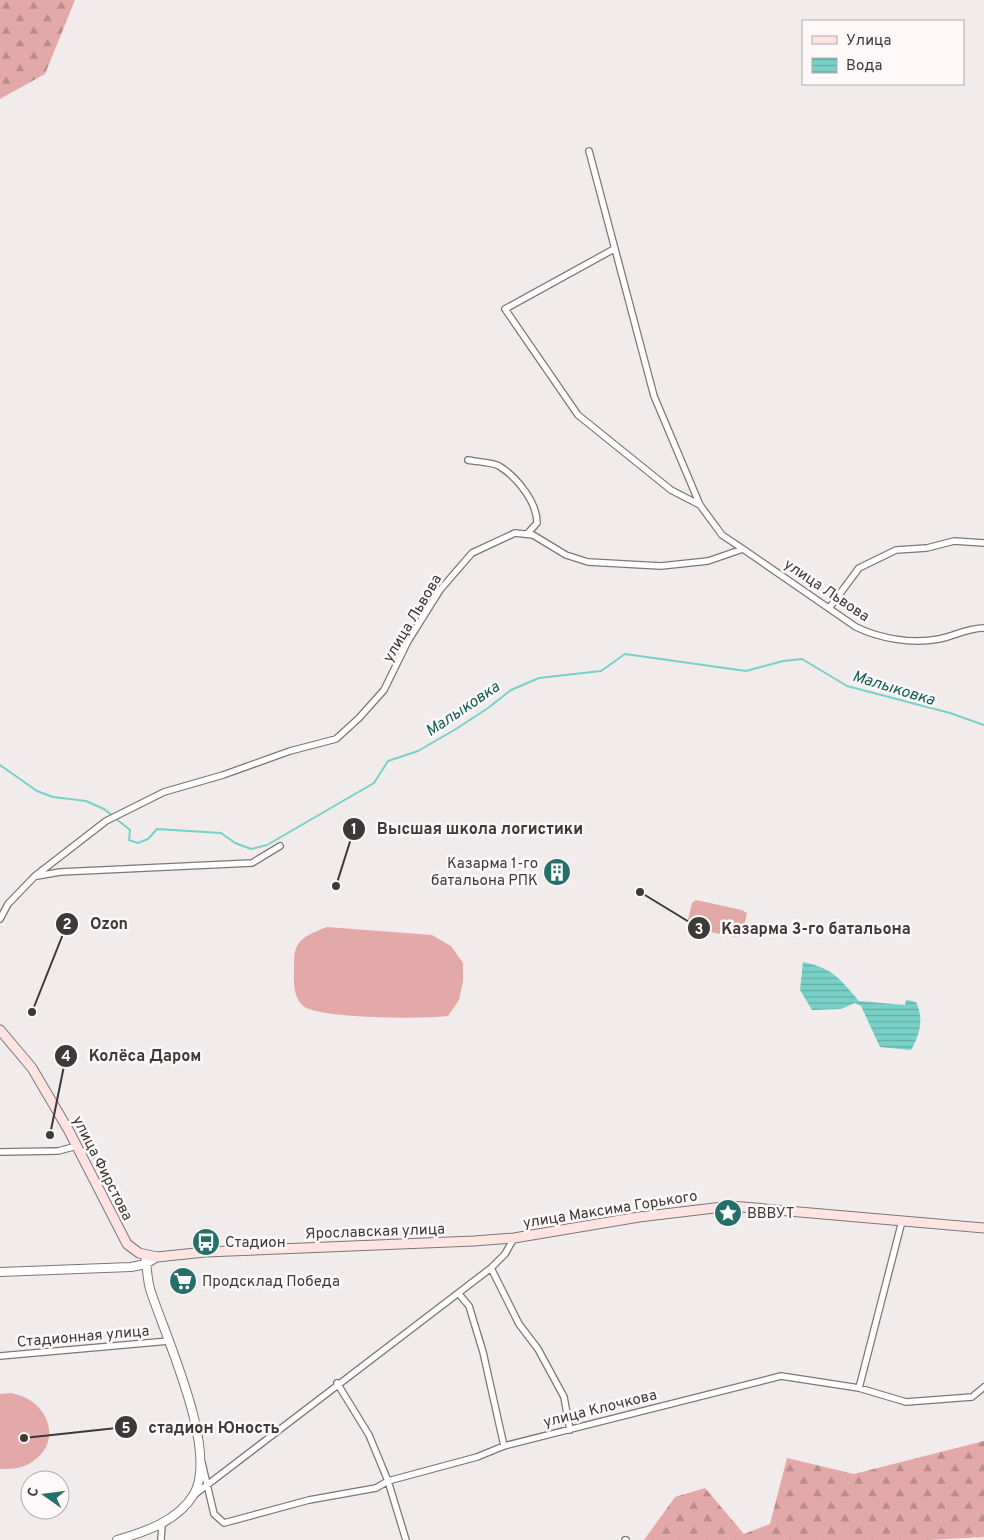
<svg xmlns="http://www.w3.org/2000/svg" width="984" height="1540" font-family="Overpass,sans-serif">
  <defs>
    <pattern id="forest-firs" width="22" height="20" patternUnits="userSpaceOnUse" patternTransform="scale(1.25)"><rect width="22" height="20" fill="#e3a9a8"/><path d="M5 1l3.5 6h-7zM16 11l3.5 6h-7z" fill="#b98b8a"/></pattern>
    <pattern id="water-rules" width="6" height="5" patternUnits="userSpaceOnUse" patternTransform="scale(1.25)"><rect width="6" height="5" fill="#77d1c9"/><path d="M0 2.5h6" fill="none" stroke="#63aba4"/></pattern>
  </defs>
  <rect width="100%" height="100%" fill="#f1ebeb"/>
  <path fill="url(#forest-firs)" d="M0,0H75L45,74L0,99Z
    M984,1441V1537L929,1540H644L675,1497L705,1488L744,1534L770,1524L787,1458L854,1474Z"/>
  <path fill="#e3a9a8" d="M696,900L742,910L747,913L742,936L735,937L690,928L687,924L692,903Z
    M327,927L432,935L451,946L463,963V981L459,1000L448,1016C425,1019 319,1019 303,1006C292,995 294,979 294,966C293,939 305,936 327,927Z
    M11,1393C51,1400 65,1446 27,1465C19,1469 9,1469 0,1469V1394Z"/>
  <path fill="url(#water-rules)" d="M803,962C834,969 839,978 859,1001L905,1005L906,1000L916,1002C924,1018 920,1035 911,1050L880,1047L861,1006L855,1003L841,1009L812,1010L800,990Z"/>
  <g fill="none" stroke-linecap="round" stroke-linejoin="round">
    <path stroke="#77d1c9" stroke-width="2" d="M0,765L37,791L53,797L86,801L104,809L130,830L129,840L138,843L148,839L157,829L221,833L235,843L251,849L267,845L374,783L388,761L418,751L456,729L488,708L511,690L539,678L601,671L625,654L746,671L783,661L802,659L847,686L950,713L984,725"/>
    <g stroke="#7c7777" stroke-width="8">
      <path id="minor" d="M589,151L654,396L700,505L722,535L743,549
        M614,249L505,309L578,415L671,490L700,505
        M468,460C477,462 491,462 499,466C517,477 537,502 537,523L527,534
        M830,607L859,568L896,550L927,548L954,541L984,543
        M37,876L60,872L252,863L280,846
        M0,919L8,904L35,876L106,821L164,792L223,775L290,751L336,739L359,718L384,690L408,641L440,590L472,553L515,533L533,535L566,555L588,562L661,566L708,561L743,549L856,627C881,639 912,644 939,639C954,636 968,628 984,628
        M0,1152L58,1151L77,1146
        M491,1268L519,1324L538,1349L564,1397L570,1430
        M459,1294L469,1306L483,1352L504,1446
        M0,1356L169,1341
        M337,1383L369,1435L388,1481L406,1540
        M859,1388L902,1221
        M202,1463L214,1514L224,1523L309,1500L376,1488L388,1481L477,1457L504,1446L781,1376L859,1388L906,1402L972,1397L984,1387
        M194,1495L491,1268L505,1254L514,1238
        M161,1540L162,1524
        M625,1540H626"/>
    </g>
    <g stroke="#7c7777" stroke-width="10">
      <path id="tertiary" d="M0,1272L131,1267L146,1264L157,1257
        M117,1540C145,1532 178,1521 194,1494C219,1450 165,1336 150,1289C147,1278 147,1266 145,1255"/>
    </g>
    <g stroke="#7c7777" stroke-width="11">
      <path id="secondary" d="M0,1030L32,1068L69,1131L127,1244L139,1253L157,1257L205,1252L474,1241L514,1238L639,1217L731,1206L984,1228"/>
    </g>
    <use href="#minor" stroke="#fff" stroke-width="5.5"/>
    <use href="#tertiary" stroke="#fff" stroke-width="8"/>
    <use href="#secondary" stroke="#fee3e3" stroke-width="9"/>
  </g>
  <defs>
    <g id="building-disc" transform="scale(1.4375)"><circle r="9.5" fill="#26706b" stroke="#fef8f8"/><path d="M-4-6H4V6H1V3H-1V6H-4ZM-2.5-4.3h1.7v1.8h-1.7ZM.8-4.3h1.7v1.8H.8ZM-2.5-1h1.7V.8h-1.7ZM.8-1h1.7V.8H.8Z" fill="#fff"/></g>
    <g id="sight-disc" transform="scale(1.4375)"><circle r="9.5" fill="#26706b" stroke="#fef8f8"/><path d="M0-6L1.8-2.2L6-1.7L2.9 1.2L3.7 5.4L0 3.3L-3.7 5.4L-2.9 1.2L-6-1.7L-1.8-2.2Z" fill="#fff"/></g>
    <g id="bus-disc" transform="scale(1.4375)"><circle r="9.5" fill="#26706b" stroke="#fef8f8"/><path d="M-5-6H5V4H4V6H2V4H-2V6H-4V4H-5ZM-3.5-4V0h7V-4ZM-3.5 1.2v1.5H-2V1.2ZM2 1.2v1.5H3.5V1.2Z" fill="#fff"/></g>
    <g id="supermarket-disc" transform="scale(1.4375)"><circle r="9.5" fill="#26706b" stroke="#fef8f8"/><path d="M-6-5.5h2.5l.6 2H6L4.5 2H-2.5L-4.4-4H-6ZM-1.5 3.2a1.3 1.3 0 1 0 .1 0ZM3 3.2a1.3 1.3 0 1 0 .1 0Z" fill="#fff"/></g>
  </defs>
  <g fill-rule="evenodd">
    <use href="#building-disc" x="557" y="872"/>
    <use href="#sight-disc" x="728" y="1213"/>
    <use href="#bus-disc" x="206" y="1242"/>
    <use href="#supermarket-disc" x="183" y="1281"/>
  </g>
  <g text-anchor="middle" stroke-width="5" stroke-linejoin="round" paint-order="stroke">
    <g font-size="15" fill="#3c3939" stroke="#fef8f8">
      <text transform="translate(827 590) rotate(34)" y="5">улица Львова</text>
      <text transform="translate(412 618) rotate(-59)" y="5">улица Львова</text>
      <text transform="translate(103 1168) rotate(63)" y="5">улица Фирстова</text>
      <text transform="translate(610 1209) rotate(-9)" y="5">улица Максима Горького</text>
      <text transform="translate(375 1231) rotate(-2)" y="5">Ярославская улица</text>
      <text transform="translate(83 1336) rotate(-5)" y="5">Стадионная улица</text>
      <text transform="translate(600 1408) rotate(-14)" y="5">улица Клочкова</text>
    </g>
    <g font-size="15" fill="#3c3939" stroke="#fef8f8" text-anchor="start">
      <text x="538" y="868" text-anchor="end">Казарма 1-го<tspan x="538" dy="17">батальона РПК</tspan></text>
      <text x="747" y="1218">ВВВУТ</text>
      <text x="225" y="1247">Стадион</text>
      <text x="202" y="1286">Продсклад Победа</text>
    </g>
    <g font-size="16" font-style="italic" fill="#105d59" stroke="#fef8f8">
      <text transform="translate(894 687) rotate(17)" y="6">Малыковка</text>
      <text transform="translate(462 708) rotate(-34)" y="6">Малыковка</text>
    </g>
  </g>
  <path fill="none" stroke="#3c3939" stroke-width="2" d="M336 886L354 829M32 1012L67 924M640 892L699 928M50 1135L66 1056M24 1438L126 1427"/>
  <g fill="#3c3939" stroke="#fef8f8" stroke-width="2">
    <circle cx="336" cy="886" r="5"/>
    <circle cx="32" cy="1012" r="5"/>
    <circle cx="640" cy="892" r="5"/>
    <circle cx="50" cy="1135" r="5"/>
    <circle cx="24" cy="1438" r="5"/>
    <circle cx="354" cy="829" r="12"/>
    <circle cx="67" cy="924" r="12"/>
    <circle cx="699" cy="928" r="12"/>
    <circle cx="66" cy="1056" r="12"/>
    <circle cx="126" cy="1427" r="12"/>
  </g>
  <g font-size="15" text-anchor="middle" font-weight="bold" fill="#fff">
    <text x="354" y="834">1</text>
    <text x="67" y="929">2</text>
    <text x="699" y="934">3</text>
    <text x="66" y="1061">4</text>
    <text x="126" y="1433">5</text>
  </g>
  <g font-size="16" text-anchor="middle" font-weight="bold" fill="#3c3939" stroke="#fef8f8" stroke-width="5" stroke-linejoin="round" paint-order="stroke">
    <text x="480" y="834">Высшая школа логистики</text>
    <text x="109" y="929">Ozon</text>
    <text x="816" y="934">Казарма 3-го батальона</text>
    <text x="145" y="1061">Колёса Даром</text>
    <text x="214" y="1433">стадион Юность</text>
  </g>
  <rect x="802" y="20" width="162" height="65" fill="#fef8f8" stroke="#b0acac"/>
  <rect x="812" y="36" width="25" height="8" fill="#fee3e3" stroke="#b0acac"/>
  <text x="846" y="45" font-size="15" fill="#3c3939">Улица</text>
  <rect x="812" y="58" width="25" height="15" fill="url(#water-rules)" stroke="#b0acac"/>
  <text x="846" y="70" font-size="15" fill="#3c3939">Вода</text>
  <g transform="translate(45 1495) rotate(284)"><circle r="24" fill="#fef8f8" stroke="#b0acac"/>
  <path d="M0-4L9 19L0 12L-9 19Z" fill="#26706b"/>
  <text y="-8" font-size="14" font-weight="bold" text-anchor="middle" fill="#3c3939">С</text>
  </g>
</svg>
